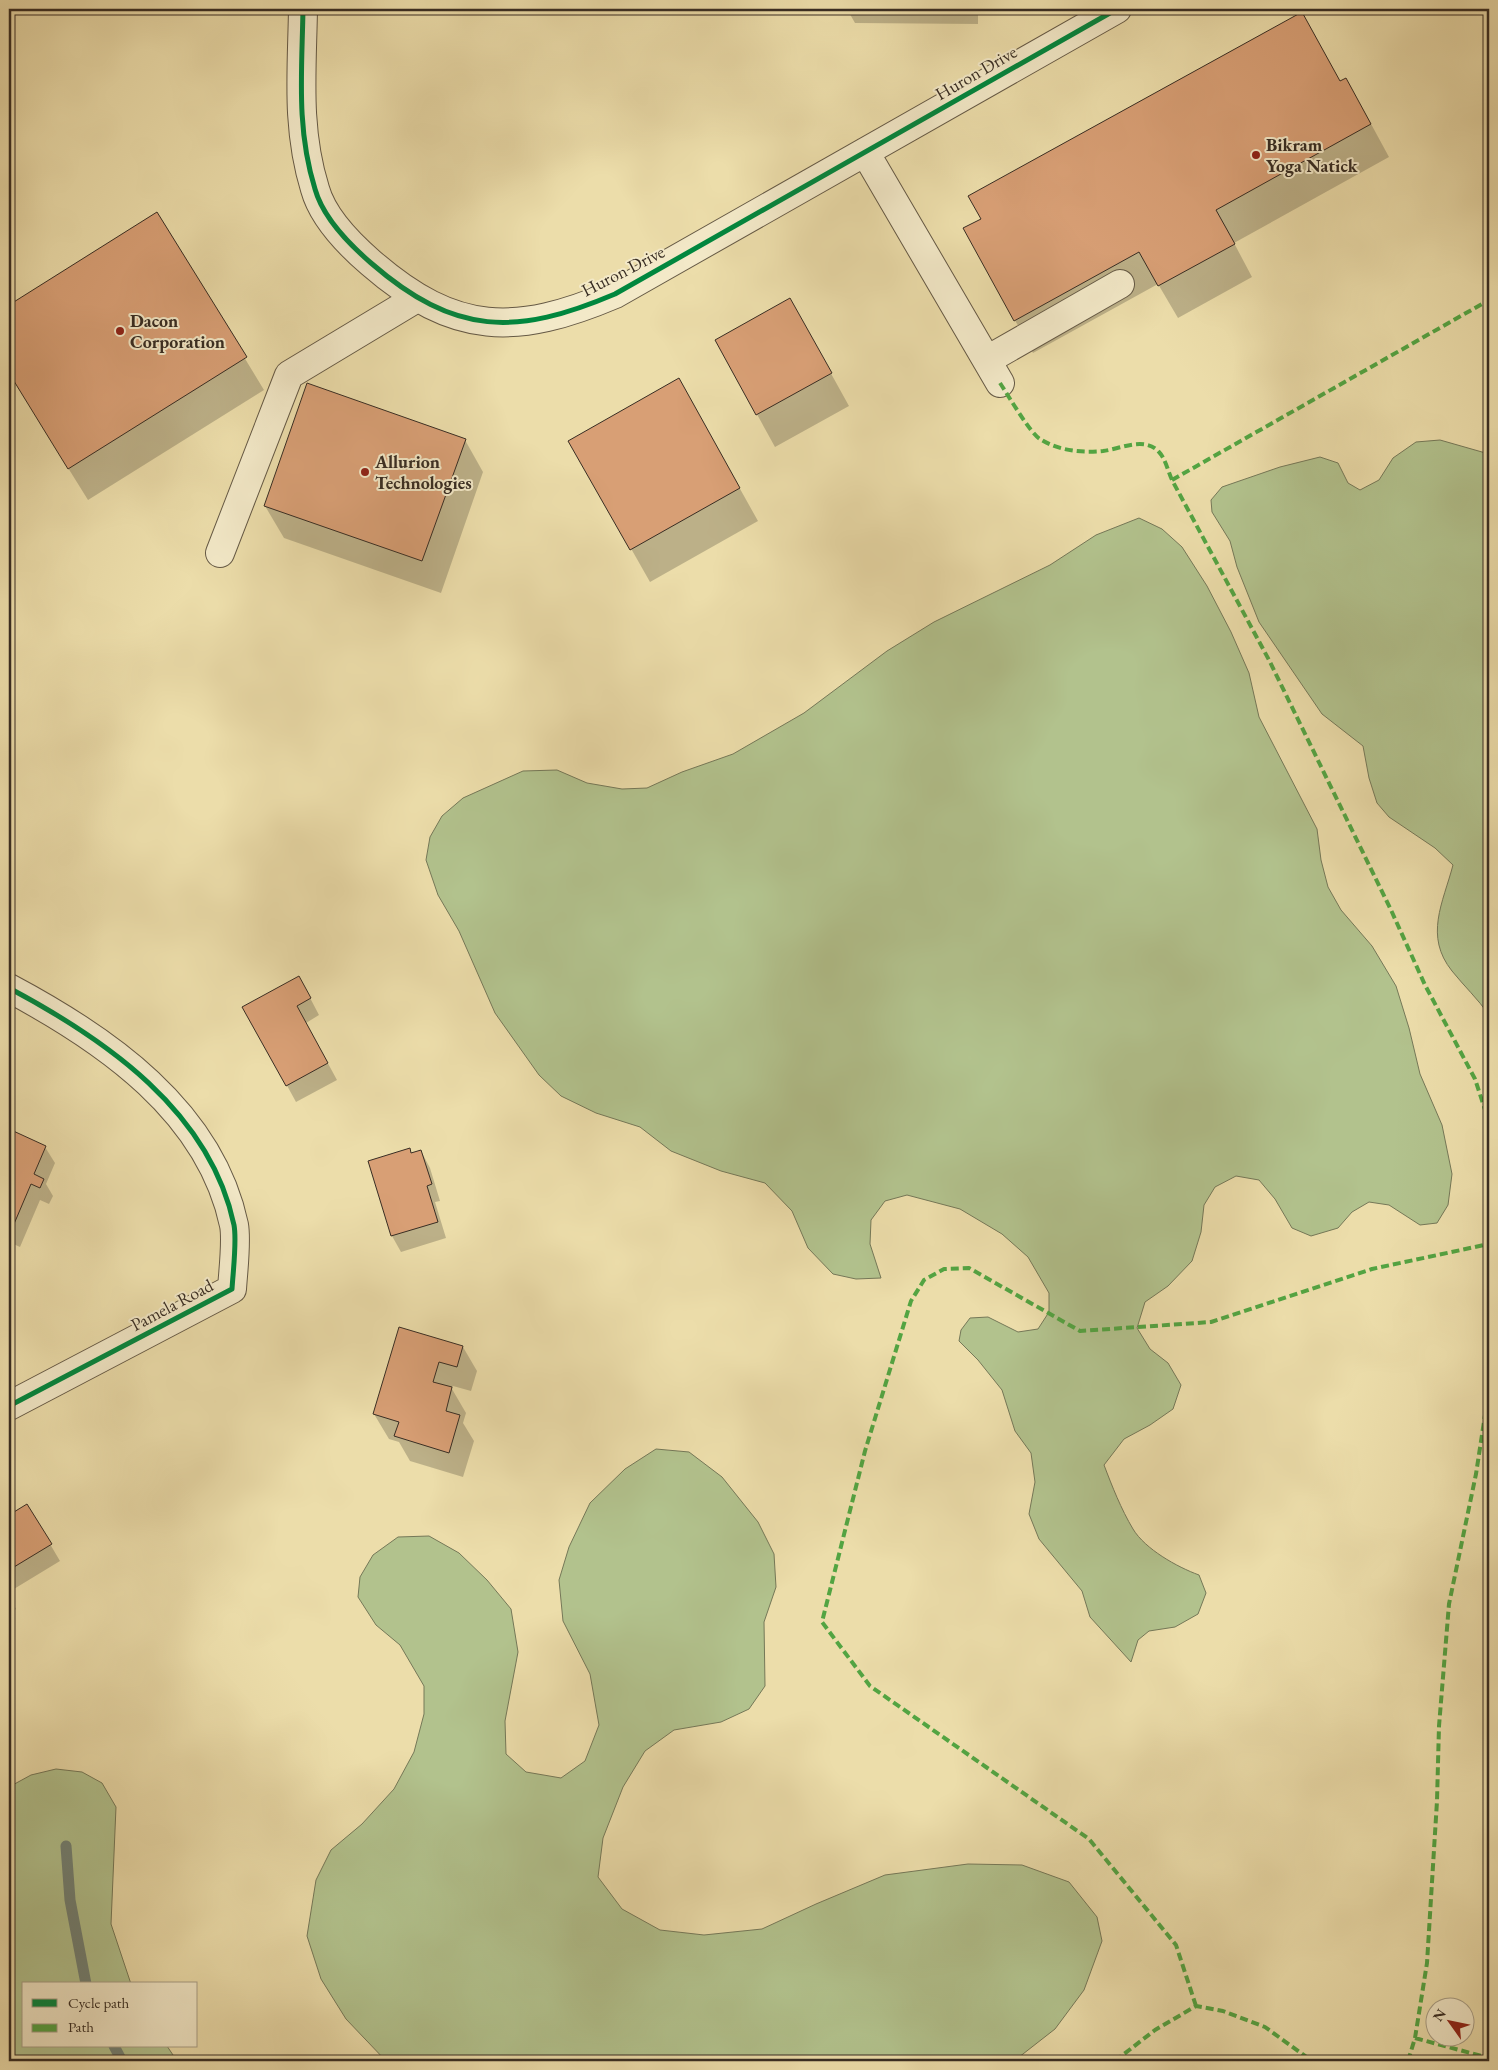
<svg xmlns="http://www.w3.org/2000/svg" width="1498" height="2070" font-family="'EB Garamond',serif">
  <rect width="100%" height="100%" fill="#ecddaa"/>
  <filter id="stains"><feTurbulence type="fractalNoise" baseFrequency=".004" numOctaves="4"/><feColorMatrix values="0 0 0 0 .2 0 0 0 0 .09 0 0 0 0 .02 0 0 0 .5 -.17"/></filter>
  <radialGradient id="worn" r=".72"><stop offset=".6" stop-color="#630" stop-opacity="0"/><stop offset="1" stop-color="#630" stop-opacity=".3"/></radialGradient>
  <path fill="#b2c28d" stroke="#757858" d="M1440,440L1489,454V1015C1478,999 1464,986 1452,971C1424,936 1443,903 1453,865L1435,848L1389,817L1377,803L1369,778L1363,746L1322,714L1259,622L1237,567L1230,541L1212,512L1211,500L1222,487L1280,467L1320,457L1338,463L1348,483L1360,490L1379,480L1393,458L1416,442Z
    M1139,518L1162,529L1182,547L1207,586L1231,632L1249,673L1259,717L1317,829L1321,860L1328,887L1341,910L1372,946L1396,986L1409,1028L1420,1074L1442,1125L1452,1174L1448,1205L1437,1223L1420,1225L1389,1205L1369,1202L1352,1212L1338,1228L1311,1236L1292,1228L1275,1199L1259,1180L1236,1176L1215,1187L1204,1205L1201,1232L1192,1261L1168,1286L1145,1302L1137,1328L1150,1349L1168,1363L1181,1385L1173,1409L1150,1425L1124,1439L1104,1465C1112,1486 1121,1509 1133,1529C1145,1549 1177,1567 1199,1575L1206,1593L1198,1614L1175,1627L1149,1631L1138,1640L1131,1662L1090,1617L1082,1591L1039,1539L1029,1514L1035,1482L1031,1453L1015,1431L1002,1390L978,1360L959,1341L961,1330L970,1318L988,1317L1018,1332L1038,1329L1049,1312V1293L1028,1257L1002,1234L960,1209L907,1195L885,1201L871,1220L870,1244L881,1278L856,1279L833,1274L808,1248L792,1211L765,1183L721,1171L671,1151L640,1127L596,1113L561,1096L539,1075L495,1013L459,931L438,895L426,860L430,837L442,816L463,798L523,771L557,770L587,783L622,789L647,788L682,772L733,754L804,713L887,651L934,622L1050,565L1096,535Z
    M656,1449L689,1452L722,1477L758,1522L774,1554L776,1587L764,1622L765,1686L749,1709L721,1722L674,1730L645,1751L623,1787L603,1838L598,1877L622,1909L660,1930L704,1935L762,1929L816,1904L885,1875L968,1864L1022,1865L1069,1882L1097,1917L1102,1941L1084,1990L1055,2029L1014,2061H386L346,2019L321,1979L307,1936L316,1880L331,1850L362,1824L394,1789L414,1752L424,1714V1686L400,1645L376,1625L358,1597L360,1577L373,1555L398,1537L429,1536L459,1553L487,1580L511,1609L518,1652L505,1721L506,1754L526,1772L561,1778L585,1761L599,1725L590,1674L563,1621L559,1580L569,1547L590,1503L625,1469Z
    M56,1769L82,1772L102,1783L116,1807L111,1924L131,1984H24V2046H167L177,2061H9V1787L31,1775Z"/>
  <path fill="#0003" d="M847,9H978V24L855,23Z
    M1340,82L1364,111L1389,157L1234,243L1252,277L1178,318L1158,284L1033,353L965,229Z
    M157,214L264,390L88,500L9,373V306Z
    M808,332L849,406L775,447L716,340Z
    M697,412L758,521L650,582L570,441Z
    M465,440L483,472L441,593L284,538L265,506Z
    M308,994L319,1015L306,1023L337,1080L296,1102L244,1007Z
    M9,1131L45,1147L55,1163L46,1184L53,1196L49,1204L40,1200L20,1247L9,1242Z
    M409,1149L412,1154L421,1151L430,1168L440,1201L435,1202L446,1238L401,1252L392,1236Z
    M400,1328L463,1347L477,1371L471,1391L453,1386L452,1389L466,1413L463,1423L474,1441L463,1477L410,1461L399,1442L389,1439L374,1414Z
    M27,1505L60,1561L9,1592V1516Z
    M9,1596L16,1609L9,1614Z"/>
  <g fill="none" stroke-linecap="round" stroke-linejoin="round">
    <path stroke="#728276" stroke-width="11" d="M66,1846L70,1900L86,1984
      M114,2046L122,2061"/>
  </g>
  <path fill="#d89f75" stroke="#382d23" d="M1302,12L1340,81L1346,78L1371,124L1216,210L1235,244L1158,286L1139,252L1014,321L963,228L981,219L968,196Z
    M157,212L247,357L68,469L9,373V305Z
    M790,298L832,373L756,415L715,340Z
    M679,378L740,488L630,550L568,441Z
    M307,383L466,439L422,561L264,506Z
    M299,976L311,998L297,1006L328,1063L286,1086L242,1007Z
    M9,1129L46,1146L34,1174L44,1179L40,1188L31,1184L11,1231L9,1230Z
    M410,1148L411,1153L421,1150L432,1184L427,1186L438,1222L391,1236L368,1161Z
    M399,1327L463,1346L457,1367L439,1362L433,1382L452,1387L446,1411L460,1415L449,1453L394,1436L399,1422L373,1414Z
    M27,1504L52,1544L9,1570V1515Z"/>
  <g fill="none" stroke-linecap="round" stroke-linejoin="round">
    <g stroke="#655945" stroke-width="30">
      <path id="minor" d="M303,9C302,71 296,128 315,189C323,218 349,244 371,263C455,336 516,336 615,294L1117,9
        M865,152L1000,383
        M987,360L1120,284
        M220,553L289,375L417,298
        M9,988C105,1039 210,1111 234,1225C237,1241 233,1272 232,1289L9,1406"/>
    </g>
    <use href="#minor" stroke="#f3e9c8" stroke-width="28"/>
    <path stroke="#53a442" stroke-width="4" stroke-dasharray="8 4" stroke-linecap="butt" d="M1000,383C1008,395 1030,433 1040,439C1059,451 1082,453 1103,451C1120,449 1145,436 1159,452C1165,458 1168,471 1172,480L1269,660L1391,910L1425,985L1475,1079L1489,1122
      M1172,480L1489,300
      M1196,2006L1176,1945L1089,1839L870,1686L822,1622L865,1451L911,1301L924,1280L944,1269L969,1268L1080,1331L1211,1322L1372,1269L1489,1244
      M1415,2038L1489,2058
      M1115,2061L1155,2030L1196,2006L1223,2011L1265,2027L1312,2061
      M1408,2061L1415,2038L1427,1963L1437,1801L1439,1726L1449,1604L1476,1474L1489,1389"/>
    <g stroke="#f3e9c8" stroke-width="8">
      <path id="cycleway" d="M303,9C302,71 296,128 315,189C323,218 349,244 371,263C455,336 516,336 615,294L1117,9
        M9,988C105,1039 210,1111 234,1225C237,1241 233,1272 232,1289L9,1406"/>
    </g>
    <use href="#cycleway" stroke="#00873e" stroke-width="5"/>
  </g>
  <g fill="#8f2418" stroke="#f3e9c8" stroke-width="2">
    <circle cx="1256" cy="155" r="5"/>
    <circle cx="120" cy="331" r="5"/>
    <circle cx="365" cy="472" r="5"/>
  </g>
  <g text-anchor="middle" stroke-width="4" stroke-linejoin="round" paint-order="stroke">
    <g font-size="18" fill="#382d23" stroke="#f3e9c8">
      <text transform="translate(976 73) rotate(-30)" y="6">Huron Drive</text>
      <text transform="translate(623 271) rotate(-27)" y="6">Huron Drive</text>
      <text transform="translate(172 1305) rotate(-28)" y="6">Pamela Road</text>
    </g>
    <g font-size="18" font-weight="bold" fill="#382d23" stroke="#f3e9c8" text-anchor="start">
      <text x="1266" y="151">Bikram<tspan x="1266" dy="21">Yoga Natick</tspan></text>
      <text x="130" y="327">Dacon<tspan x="130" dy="21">Corporation</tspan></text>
      <text x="375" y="468">Allurion<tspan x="375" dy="21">Technologies</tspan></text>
    </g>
  </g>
  <rect width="1498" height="2070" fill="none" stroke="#ecddaa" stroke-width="30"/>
  <rect x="10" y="10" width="1478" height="2050" fill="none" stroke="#382d23" stroke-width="2.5"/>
  <rect x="15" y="15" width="1468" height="2040" fill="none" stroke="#382d23"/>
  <rect x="22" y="1982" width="175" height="65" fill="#f3e9c8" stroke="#a89e86"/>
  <rect x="32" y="1999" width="25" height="8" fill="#00873e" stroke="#a89e86"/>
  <text x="68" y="2008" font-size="15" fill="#382d23">Cycle path</text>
  <rect x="32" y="2024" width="25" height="8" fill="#53a442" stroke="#a89e86"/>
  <text x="68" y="2032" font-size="15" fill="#382d23">Path</text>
  <g transform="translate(1450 2022) rotate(303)"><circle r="24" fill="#f3e9c8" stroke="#a89e86"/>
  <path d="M0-4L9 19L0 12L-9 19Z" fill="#8f2418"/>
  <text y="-8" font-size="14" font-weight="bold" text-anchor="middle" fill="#382d23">N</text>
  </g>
  <rect width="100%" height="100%" filter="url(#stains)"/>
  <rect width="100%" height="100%" fill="url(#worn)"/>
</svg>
